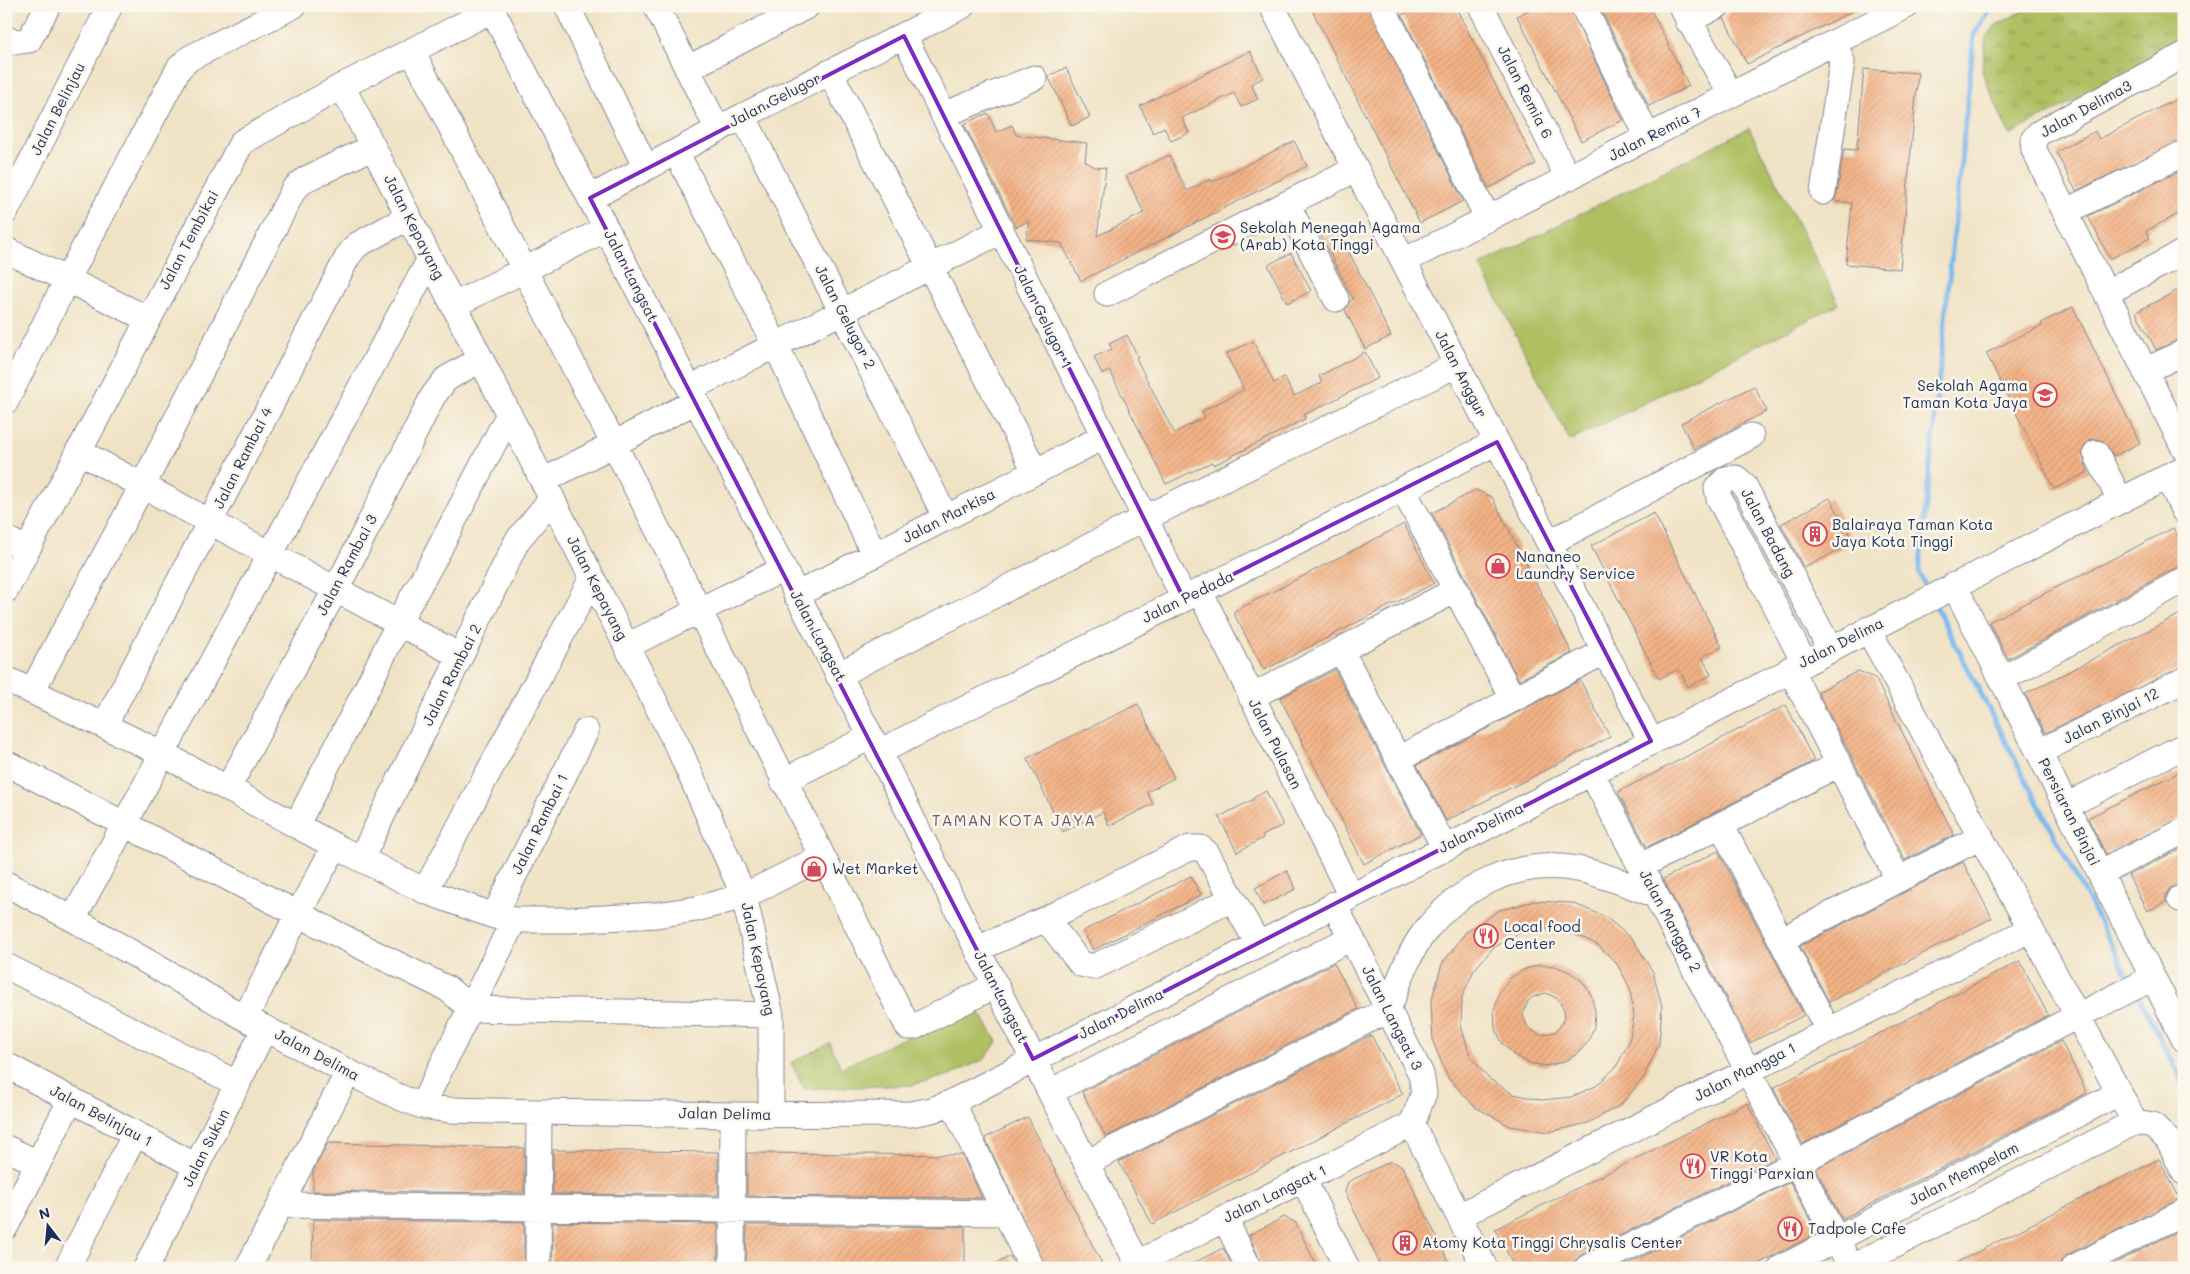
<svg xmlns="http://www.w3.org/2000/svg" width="2190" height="1274" font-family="Mali,sans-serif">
  <defs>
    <pattern id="park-tufts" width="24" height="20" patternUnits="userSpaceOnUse" patternTransform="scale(1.25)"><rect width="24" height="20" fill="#afbf62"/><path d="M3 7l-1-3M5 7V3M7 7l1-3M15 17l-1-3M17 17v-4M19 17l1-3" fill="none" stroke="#8e9c54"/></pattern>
    <pattern id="building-hatch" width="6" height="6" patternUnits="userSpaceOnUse" patternTransform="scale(1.25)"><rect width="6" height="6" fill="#f3b285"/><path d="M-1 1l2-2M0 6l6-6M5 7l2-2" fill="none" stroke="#d09975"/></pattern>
  </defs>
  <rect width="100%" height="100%" fill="#fbf7ec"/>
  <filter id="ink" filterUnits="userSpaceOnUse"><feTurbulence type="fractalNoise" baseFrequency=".02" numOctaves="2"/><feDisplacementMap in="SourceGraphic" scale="10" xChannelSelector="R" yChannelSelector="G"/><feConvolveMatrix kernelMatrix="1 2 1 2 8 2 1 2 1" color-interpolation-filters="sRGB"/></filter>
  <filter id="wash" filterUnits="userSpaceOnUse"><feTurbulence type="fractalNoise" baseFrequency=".0096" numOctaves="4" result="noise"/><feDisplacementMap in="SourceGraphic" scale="20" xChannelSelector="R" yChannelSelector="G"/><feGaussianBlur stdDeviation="1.12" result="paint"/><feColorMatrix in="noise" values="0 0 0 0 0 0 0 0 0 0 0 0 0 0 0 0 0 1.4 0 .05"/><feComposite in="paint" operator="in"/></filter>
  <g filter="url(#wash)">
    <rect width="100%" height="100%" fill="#f0e2c5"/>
    <path fill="#afbf62" stroke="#657760" d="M1749,128L1839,304L1570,441L1480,265Z
      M975,1004L997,1042L985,1059L950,1075L912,1085L804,1089L791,1063L830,1043L841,1068Z"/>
    <path fill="url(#park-tufts)" stroke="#657760" d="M2033,6H2184V43L2009,135L1982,72L1986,37L1996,25Z"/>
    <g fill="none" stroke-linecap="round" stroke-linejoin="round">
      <path stroke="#7bb8ee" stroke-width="5" d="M1929,593L1919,573L1974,35L1992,6
        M1935,605L2130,981
        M2137,993L2184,1085"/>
    </g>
    <g id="blocks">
      <path fill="url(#building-hatch)" fill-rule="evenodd" d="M1310,6H1368L1463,201L1420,223Z
        M1419,6H1455L1536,164L1489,188L1402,15Z
        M1536,6H1569L1623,120L1581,141L1517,16Z
        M1599,6H1649L1689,86L1649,106Z
        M1739,6H1863L1747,64L1724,18L1730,11Z
        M1250,51L1263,78L1251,84L1258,99L1241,107L1234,93L1182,118L1189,133L1171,141L1164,127L1153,133L1140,106Z
        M1066,68L1090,117L1072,126L1048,76Z
        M1864,69L1918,73L1900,269L1846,264L1852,203L1834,201L1837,194L1844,149L1857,150Z
        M2184,95V139L2076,191L2056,152L2095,131L2099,139Z
        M988,113L996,132L1012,125L1016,135L1087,143L1085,161L1095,167L1106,168L1097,236L1144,213L1126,176L1169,155L1187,191L1211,179L1212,182L1294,141L1307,166L1081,281L1061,243L1026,239L1029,221L1016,227L964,124Z
        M2184,169V211L2146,231L2150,238L2110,259L2088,216Z
        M1337,228L1391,336L1365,349L1345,310L1350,301L1353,299L1321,236Z
        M1291,253L1311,291L1287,303L1268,265Z
        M2184,287V338L2156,350L2136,312Z
        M2073,307L2140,443L2114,456L2103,441L2096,439L2089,440L2084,446L2082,453L2088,472L2054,489L1986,353L2043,325L2041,323Z
        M1127,335L1138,357L1136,358L1174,433L1205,417L1202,411L1244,390L1226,354L1253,341L1274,383L1284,377L1294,396L1322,383L1319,376L1365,352L1378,378L1304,415L1305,419L1214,465L1212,462L1166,484L1110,371L1102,374L1094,357L1112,349L1109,344Z
        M1754,386L1767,411L1694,449L1681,423Z
        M1476,490L1492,497L1572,653L1519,680L1432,513Z
        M1830,498L1854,542L1804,568L1781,524Z
        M1654,513L1722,647L1702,657L1711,675L1688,687L1679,669L1659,679L1591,546Z
        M1404,524L1434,583L1264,670L1233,612Z
        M2173,528L2184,548V566L2177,567L2008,659L1989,622Z
        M2184,612V666L2045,733L2025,694Z
        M1335,670L1421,834L1364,864L1280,698Z
        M1858,671L1875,678L1954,835L1905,860L1818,692Z
        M1580,680L1610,737L1446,821L1417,765Z
        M1138,704L1174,778L1147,792L1153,804L1109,826L1103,812L1063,832L1027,758Z
        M1786,705L1814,761L1647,847L1618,792Z
        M2184,770V817L2106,854L2088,818Z
        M1266,791L1283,825L1262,836L1263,838L1237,852L1219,817L1254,799L1253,798Z
        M2184,847V884L2170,888L2166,895V902L2147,911L2128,875Z
        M1718,851L1804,1015L1750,1043L1663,879Z
        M1963,862L1992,918L1829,1002L1800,946Z
        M1287,871L1296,889L1263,905L1255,888Z
        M1191,876L1201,895L1093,950L1083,931Z
        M1535,901L1572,903L1606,917L1634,941L1653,972L1662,1007L1659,1044L1644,1077L1620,1105L1588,1123L1549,1132L1510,1126L1475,1107L1448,1078L1433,1042L1431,1002L1442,964L1466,932L1500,910ZM1546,929L1573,933L1598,945L1617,964L1630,988L1634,1016L1629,1042L1616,1067L1596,1086L1571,1097L1542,1100L1513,1094L1488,1078L1470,1055L1461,1026L1462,997L1474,970L1493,948L1519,933Z
        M2020,961L2048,1015L1803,1144L1773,1088Z
        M1334,963L1358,1009L1106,1137L1082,1092Z
        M1539,965L1555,966L1570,972L1583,982L1591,995L1595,1011L1594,1027L1588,1042L1577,1054L1563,1062L1546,1066L1529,1063L1514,1055L1502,1043L1495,1027L1494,1010L1499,994L1509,979L1523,970ZM1546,993L1558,999L1564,1010L1565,1017L1559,1028L1554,1032L1540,1035L1528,1028L1523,1015L1528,1001L1533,997Z
        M1371,1035L1403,1094L1152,1224L1119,1162Z
        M2061,1041L2087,1093L1842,1219L1816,1169Z
        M1747,1103L1775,1158L1581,1255L1575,1261L1573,1268H1515L1495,1229Z
        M1028,1117L1036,1133L1104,1268H1046L985,1138Z
        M328,1143L524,1148V1193L313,1191V1172Z
        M553,1150L718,1152V1195L553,1194Z
        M747,1153L962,1155L982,1198L747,1196Z
        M2159,1159L2180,1199L2067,1255L2061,1261L2059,1268H1946Z
        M1391,1161L1402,1166L1452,1268H1382L1345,1192L1348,1182Z
        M1790,1182L1817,1233L1750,1268H1620Z
        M1284,1217L1295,1222L1318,1268H1263L1249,1235Z
        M313,1220L524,1222V1267L312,1265Z
        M553,1222L718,1224V1268H552Z
        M747,1225L965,1227V1268H746Z
        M2184,1228V1268H2105Z
        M1223,1248L1233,1268H1184Z
        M1010,1256L1016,1268H988Z"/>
    </g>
  </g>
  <g filter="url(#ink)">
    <use href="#blocks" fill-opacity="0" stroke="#868892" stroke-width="1"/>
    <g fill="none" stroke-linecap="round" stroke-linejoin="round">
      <g stroke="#868892" stroke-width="27">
        <path id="minor" d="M490,6L879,752L977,949L1140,1268
          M567,6L646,168
          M656,6L718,130
          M1272,6L1651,741
          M1382,6L1488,219
          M1481,6L1568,178
          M1583,6L1648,137
          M1681,6L1731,95
          M1688,21L1717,6
          M904,36L1145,518L1184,599
          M6,38L10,42L29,40L48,6
          M412,51L699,610L908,1027H914L996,985
          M2184,55L2039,133L2033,140L2034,150L2184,448
          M687,69L807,6
          M830,72L1035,471
          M342,86L680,751L744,896L771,1015V1115
          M943,115L1034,78
          M743,116L946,518
          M676,152L776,346L874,554
          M1823,192L1842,62L1835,42
          M590,198L743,116L962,6
          M1287,204L1336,299
          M6,211L110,6
          M2065,212L2184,153
          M6,250L148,319
          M1404,261L1906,6
          M2106,293L2184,252
          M1107,294L1356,169
          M454,305L606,229
          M2145,371L2184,352
          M689,389L1001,231
          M6,401L67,280L179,68L190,58L293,6
          M78,451L460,656
          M2096,453L2120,500
          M2167,476L2184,511
          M543,481L696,401
          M1403,489L1513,699
          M6,539L27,549
          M1549,543L1751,436
          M1954,585L2184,1039
          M6,590L242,142L342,86L492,10
          M1200,592L1351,896
          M796,595L1103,437
          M1868,629L2135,1122
          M627,646L783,569
          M1341,650L1444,847
          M1804,662L1719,498L1717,488L1726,479L1736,478L1744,485L1830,649
          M1790,669L1898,879
          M838,675L1145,518L1456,365
          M6,679L163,754L335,846L425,891L494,916L514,920H569L656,915L696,909L744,896L822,857
          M2002,679L2184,580
          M32,691L147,477L294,189L306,179L373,147
          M1251,697L1456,590
          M104,726L348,256L357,245L409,217
          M879,752L1497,442
          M2039,752L2184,680
          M1398,759L1604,652
          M6,763L372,952L448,989L471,1009L771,1015
          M1591,772L1851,1267
          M783,781L870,737
          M228,788L345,572L433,396L446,379L481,359
          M2066,806L2184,746
          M297,824L370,682L403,614L435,557L509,414
          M1721,825L1828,1030
          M361,859L517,541L552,498
          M1641,866L1839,764
          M2100,873L2184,831
          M6,884L73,919L245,1018L348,1072L399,1097L422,1106L449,1110L539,1112L733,1115L911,1114L932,1110L952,1102L2184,468
          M425,891L592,578
          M2180,899L2184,898
          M1334,904L1421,1074L1424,1093L1412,1124L1485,1268
          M494,916L586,731
          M73,919L430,259
          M1046,919L1081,964L1094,967L1232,899
          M1781,940L1981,837
          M977,949L1046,919L1190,848H1201L1207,853L1258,944
          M6,966L238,1084
          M245,1018L299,912L335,846
          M6,1065L196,1166
          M1050,1092L1351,938
          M952,1102L1032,1268
          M422,1106L514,920
          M2135,1122L2153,1125L2168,1140L2184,1172
          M6,1148L38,1163
          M1086,1163L1388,1010C1398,985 1407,956 1423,934C1458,887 1518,858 1577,869C1604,874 1630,886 1656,895
          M1304,1181L1347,1268
          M280,1205L1005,1213
          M1459,1216L2031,929
          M1225,1219L1249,1268
          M6,1226L71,1099
          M1138,1263L1412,1124
          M67,1268L135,1134
          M146,1268L265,1028
          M248,1268L348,1072
          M538,1268L539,1112
          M732,1268L733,1115
          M1587,1268L1797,1163L2077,1016L2153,978
          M1781,1268L2119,1093
          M1850,1268L2135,1122
          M2073,1268L2184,1212"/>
      </g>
      <use href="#minor" stroke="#fff" stroke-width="25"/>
    </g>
  </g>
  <path fill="none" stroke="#7b2cbf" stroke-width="4" stroke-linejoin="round" d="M904,36L1184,599L1497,442L1651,741L1033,1059L590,198Z"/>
  <defs>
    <g id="school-ring" transform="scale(1.25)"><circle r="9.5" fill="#fbf7ec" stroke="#d1495b" stroke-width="1.5"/><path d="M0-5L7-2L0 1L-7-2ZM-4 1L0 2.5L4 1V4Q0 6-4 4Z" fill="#d1495b"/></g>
    <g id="building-ring" transform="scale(1.25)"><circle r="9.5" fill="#fbf7ec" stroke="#d1495b" stroke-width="1.5"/><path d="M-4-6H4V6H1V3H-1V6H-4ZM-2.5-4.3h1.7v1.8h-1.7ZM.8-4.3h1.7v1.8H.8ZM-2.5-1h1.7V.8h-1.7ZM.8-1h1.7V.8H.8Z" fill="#d1495b"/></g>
    <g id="shop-ring" transform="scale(1.25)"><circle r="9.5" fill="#fbf7ec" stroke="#d1495b" stroke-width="1.5"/><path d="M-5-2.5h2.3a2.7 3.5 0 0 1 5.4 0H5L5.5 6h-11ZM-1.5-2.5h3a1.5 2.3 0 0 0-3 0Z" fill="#d1495b"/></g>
    <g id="restaurant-ring" transform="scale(1.25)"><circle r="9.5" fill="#fbf7ec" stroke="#d1495b" stroke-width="1.5"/><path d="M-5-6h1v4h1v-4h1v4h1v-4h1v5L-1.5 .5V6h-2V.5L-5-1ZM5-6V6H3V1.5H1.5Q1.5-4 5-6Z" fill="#d1495b"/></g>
  </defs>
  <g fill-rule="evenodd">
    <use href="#school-ring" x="1223" y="237"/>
    <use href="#school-ring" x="2045" y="395"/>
    <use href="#building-ring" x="1815" y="534"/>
    <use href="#shop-ring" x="1498" y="566"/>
    <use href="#shop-ring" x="814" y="869"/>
    <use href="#restaurant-ring" x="1486" y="936"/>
    <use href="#restaurant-ring" x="1693" y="1166"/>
    <use href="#restaurant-ring" x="1790" y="1229"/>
    <use href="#building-ring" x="1405" y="1243"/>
  </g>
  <g text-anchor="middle" stroke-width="5" stroke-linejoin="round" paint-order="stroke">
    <g font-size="15" fill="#1b2f5e" stroke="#fbf7ec">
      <text transform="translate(1525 92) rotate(63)" y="5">Jalan Remia 6</text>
      <text transform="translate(775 100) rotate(-27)" y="5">Jalan Gelugor</text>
      <text transform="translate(58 109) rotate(-63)" y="5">Jalan Belinjau</text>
      <text transform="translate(2086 109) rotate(-29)" y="5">Jalan Delima3</text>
      <text transform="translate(1655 134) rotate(-27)" y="5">Jalan Remia 7</text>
      <text transform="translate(414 227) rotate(63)" y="5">Jalan Kepayang</text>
      <text transform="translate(189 240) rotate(-62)" y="5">Jalan Tembikai</text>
      <text transform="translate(631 276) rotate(63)" y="5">Jalan Langsat</text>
      <text transform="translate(845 317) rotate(63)" y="5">Jalan Gelugor 2</text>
      <text transform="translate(1043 317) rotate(64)" y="5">Jalan Gelugor 1</text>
      <text transform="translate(1461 374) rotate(63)" y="5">Jalan Anggur</text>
      <text transform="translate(243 458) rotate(-63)" y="5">Jalan Rambai 4</text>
      <text transform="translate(949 516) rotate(-27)" y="5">Jalan Markisa</text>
      <text transform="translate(1768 533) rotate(62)" y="5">Jalan Badang</text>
      <text transform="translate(347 565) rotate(-62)" y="5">Jalan Rambai 3</text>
      <text transform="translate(597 588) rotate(63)" y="5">Jalan Kepayang</text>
      <text transform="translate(1188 597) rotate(-26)" y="5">Jalan Pedada</text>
      <text transform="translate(818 636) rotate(62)" y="5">Jalan Langsat</text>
      <text transform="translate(1841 643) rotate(-27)" y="5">Jalan Delima</text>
      <text transform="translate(452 675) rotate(-63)" y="5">Jalan Rambai 2</text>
      <text transform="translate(2111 716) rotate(-27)" y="5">Jalan Binjai 12</text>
      <text transform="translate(1275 744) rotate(63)" y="5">Jalan Pulasan</text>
      <text transform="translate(2069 812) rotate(63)" y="5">Persiaran Binjai</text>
      <text transform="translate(540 824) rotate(-64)" y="5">Jalan Rambai 1</text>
      <text transform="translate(1481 828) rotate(-27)" y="5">Jalan Delima</text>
      <text transform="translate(1670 921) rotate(62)" y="5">Jalan Mangga 2</text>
      <text transform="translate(758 959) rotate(78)" y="5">Jalan Kepayang</text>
      <text transform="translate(1001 997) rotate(63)" y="5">Jalan Langsat</text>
      <text transform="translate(1121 1014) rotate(-27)" y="5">Jalan Delima</text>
      <text transform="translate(1392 1018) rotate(63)" y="5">Jalan Langsat 3</text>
      <text transform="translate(317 1055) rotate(28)" y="5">Jalan Delima</text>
      <text transform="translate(1745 1072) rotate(-27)" y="5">Jalan Mangga 1</text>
      <text transform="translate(725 1114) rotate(1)" y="5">Jalan Delima</text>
      <text transform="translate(101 1116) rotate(28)" y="5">Jalan Belinjau 1</text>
      <text transform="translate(206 1148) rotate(-63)" y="5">Jalan Sukun</text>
      <text transform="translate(1964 1174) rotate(-27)" y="5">Jalan Mempelam</text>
      <text transform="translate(1275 1194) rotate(-26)" y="5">Jalan Langsat 1</text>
    </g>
    <g font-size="15" fill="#1b2f5e" stroke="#fbf7ec" text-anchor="start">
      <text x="1240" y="233">Sekolah Menegah Agama<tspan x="1240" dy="17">(Arab) Kota Tinggi</tspan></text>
      <text x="2028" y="391" text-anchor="end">Sekolah Agama<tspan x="2028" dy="17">Taman Kota Jaya</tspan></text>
      <text x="1832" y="530">Balairaya Taman Kota<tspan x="1832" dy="17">Jaya Kota Tinggi</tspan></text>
      <text x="1516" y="562">Nananeo<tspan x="1516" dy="17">Laundry Service</tspan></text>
      <text x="832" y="874">Wet Market</text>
      <text x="1504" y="932">Local food<tspan x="1504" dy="17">Center</tspan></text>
      <text x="1710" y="1162">VR Kota<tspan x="1710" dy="17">Tinggi Parxian</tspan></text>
      <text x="1808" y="1234">Tadpole Cafe</text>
      <text x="1422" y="1248">Atomy Kota Tinggi Chrysalis Center</text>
    </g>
    <g font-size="16" letter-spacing="1" fill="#675d6c" stroke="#fbf7ec">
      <text x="1014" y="826">TAMAN KOTA JAYA</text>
    </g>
  </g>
  <rect width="2190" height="1274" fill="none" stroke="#fbf7ec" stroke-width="25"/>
  <g transform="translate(48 1226) rotate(344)" stroke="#fbf7ec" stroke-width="4" paint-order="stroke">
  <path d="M0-4L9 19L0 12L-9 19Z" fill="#1b2f5e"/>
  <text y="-8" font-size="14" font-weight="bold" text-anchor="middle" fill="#1b2f5e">N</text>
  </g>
</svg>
